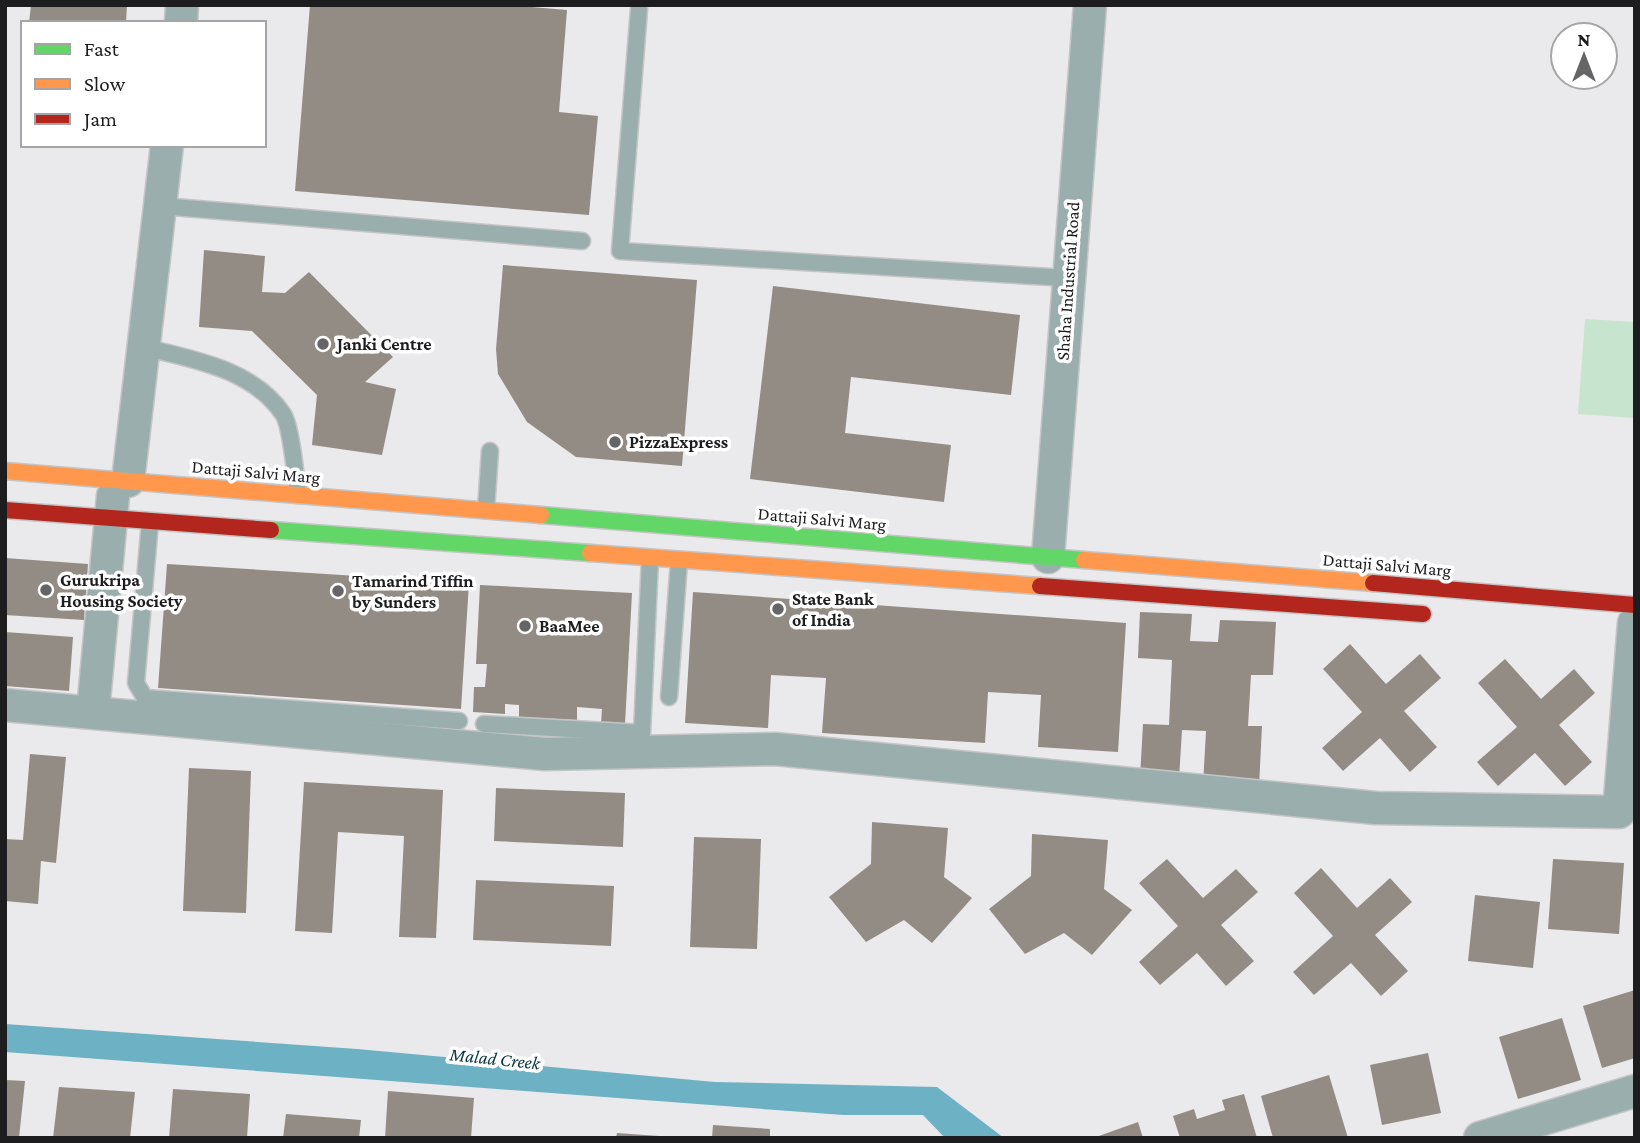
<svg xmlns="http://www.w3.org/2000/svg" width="1640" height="1143" font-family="'Crimson Pro',serif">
  <rect width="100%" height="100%" fill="#eae9ec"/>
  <path fill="#c7e4cf" d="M1585,319L1635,322V418L1578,414Z"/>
  <path fill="#6db1c4" d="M5,1024L357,1049L715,1082L937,1087L1004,1138H945L923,1115H843L5,1052Z"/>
  <path fill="#938c84" d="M31,5H127L126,23H29Z
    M310,5H507L567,10L559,112L598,116L589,215L295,191Z
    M204,250L265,256L262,292L285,293L309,272L393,357L365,382L396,389L382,455L312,445L317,395L252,331L199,327Z
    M503,265L697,280L682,466L576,457L527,422L498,374L496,349Z
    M773,286L1020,315L1011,395L851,377L845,433L951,445L944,502L750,479Z
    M5,558L88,564L84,620L5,615Z
    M167,564L469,583L461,709L158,688Z
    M480,585L632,593L625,724L601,723L602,709L577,707V720L519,717V705L505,704V714L473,712L474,687H485L487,664H476Z
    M693,592L1126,623L1118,752L1038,747L1041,695L988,692L985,743L822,733L826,678L771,675L768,728L685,723Z
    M1140,612L1192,614L1190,641L1218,642L1220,620L1276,622L1273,675H1251L1248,726H1262L1259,787L1203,785L1206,731L1182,730L1179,779L1140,778L1143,724L1169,725L1172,660L1138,658Z
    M5,632L73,637L69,691L5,686Z
    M1350,644L1386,684L1420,654L1441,678L1404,711L1437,747L1410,772L1380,738L1343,771L1322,748L1362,712L1323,669Z
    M1505,659L1541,699L1574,669L1595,693L1559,725L1592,762L1565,786L1535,753L1498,786L1477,762L1517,727L1478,683Z
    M30,754L66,757L56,863L41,861L38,904L5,901V839L23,840Z
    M189,768L251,771L246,913L183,911Z
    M304,782L443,790L436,938L399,937L404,836L338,832L332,933L295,931Z
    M496,788L625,793L623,847L494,841Z
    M872,822L948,828L944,877L972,898L932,943L904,920L866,942L829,897L871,864Z
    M1032,834L1108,840L1104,889L1132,910L1092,955L1064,933L1025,954L989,909L1031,876Z
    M694,837L761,839L757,949L690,947Z
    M1167,859L1203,898L1236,869L1258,892L1221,925L1254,961L1226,986L1197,953L1160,985L1139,962L1178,926L1139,883Z
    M1553,859L1624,863L1619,934L1548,929Z
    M1321,868L1357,908L1390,878L1412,902L1375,935L1408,971L1381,996L1351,963L1314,995L1293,972L1333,936L1294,893Z
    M476,880L614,886L611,946L473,940Z
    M1475,895L1540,902L1533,968L1468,961Z
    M1635,990V1058L1602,1068L1583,1006Z
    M1562,1018L1581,1080L1518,1099L1499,1037Z
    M1428,1053L1441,1113L1382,1125L1370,1065Z
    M1329,1075L1348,1138H1273L1261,1096Z
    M5,1080L25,1081L19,1138H5Z
    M59,1087L135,1092L130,1138H53Z
    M173,1089L250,1094L247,1138H169Z
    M388,1091L474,1098L471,1138H385Z
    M1244,1094L1257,1138H1180L1173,1116L1194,1109L1197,1119L1225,1110L1222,1100Z
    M286,1114L361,1120L359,1138H283Z
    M1138,1122L1143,1138H1097L1096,1137Z
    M713,1125L770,1129V1138H712Z
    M617,1133L659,1136V1138H616Z"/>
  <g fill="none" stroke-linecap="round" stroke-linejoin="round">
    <g stroke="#c5c5c6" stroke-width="19">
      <path id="lane" d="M639,9L620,251L1067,278
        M161,206L582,241
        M143,347C192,359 253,369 283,414C291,425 296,479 298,495
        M486,510L490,451
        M150,522L136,683L145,698L459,721
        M669,697L679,561
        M484,724L642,733L650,559"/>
    </g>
    <g stroke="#c5c5c6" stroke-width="35">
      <path id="street" d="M181,23L182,5
        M128,481L167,145
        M1048,557L1090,5
        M5,705L545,754L775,749L1376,808L1619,812L1634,623
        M93,711L113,496
        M1480,1138L1635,1091"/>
    </g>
    <g stroke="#c5c5c6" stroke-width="19">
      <path id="fast" d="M541,515L1084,560
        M271,530L590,553"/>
    </g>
    <g stroke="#c5c5c6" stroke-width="19">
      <path id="slow" d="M5,471L541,515
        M590,553L1040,586
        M1084,560L1373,583"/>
    </g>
    <g stroke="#c5c5c6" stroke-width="19">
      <path id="jam" d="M5,510L271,530
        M1373,583L1635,605
        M1040,586L1423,614"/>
    </g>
    <use href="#lane" stroke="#9aafad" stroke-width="16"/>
    <use href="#street" stroke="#9aafad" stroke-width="32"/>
    <use href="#fast" stroke="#63d668" stroke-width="16"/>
    <use href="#slow" stroke="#ff974d" stroke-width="16"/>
    <use href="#jam" stroke="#b3261e" stroke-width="16"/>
  </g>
  <g fill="#656467" stroke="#fff" stroke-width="2.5">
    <circle cx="323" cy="344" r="7"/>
    <circle cx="615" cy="442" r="7"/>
    <circle cx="46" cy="590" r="7"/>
    <circle cx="338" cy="591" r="7"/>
    <circle cx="778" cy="609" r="7"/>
    <circle cx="525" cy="626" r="7"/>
  </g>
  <g text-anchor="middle" stroke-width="7" stroke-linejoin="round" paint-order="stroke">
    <g font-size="18" fill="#1d1d1f" stroke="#fff">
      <text transform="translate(1068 281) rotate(-86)" y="6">Shaha Industrial Road</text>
      <text transform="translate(256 472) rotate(5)" y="6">Dattaji Salvi Marg</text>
      <text transform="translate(822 519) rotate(5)" y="6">Dattaji Salvi Marg</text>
      <text transform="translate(1387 565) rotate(5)" y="6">Dattaji Salvi Marg</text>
    </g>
    <g font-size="18" font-weight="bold" fill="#1d1d1f" stroke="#fff" text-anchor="start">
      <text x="337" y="350">Janki Centre</text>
      <text x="629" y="448">PizzaExpress</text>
      <text x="60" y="586">Gurukripa<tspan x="60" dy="21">Housing Society</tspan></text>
      <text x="352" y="587">Tamarind Tiffin<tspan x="352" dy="21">by Sunders</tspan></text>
      <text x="792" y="605">State Bank<tspan x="792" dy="21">of India</tspan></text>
      <text x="539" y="632">BaaMee</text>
    </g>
    <g font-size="19" font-style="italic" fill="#0b3843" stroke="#fff">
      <text transform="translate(495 1058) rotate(6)" y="7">Malad Creek</text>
    </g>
  </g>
  <rect width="1640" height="1143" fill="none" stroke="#1d1d1f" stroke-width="14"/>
  <rect x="21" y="21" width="245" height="126" fill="#ffffff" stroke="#a5a5a5" stroke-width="2"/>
  <rect x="35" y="44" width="35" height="10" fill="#63d668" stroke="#a5a5a5" stroke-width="2"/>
  <text x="84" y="56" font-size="21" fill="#1d1d1f">Fast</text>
  <rect x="35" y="79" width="35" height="10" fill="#ff974d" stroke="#a5a5a5" stroke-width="2"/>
  <text x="84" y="91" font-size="21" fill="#1d1d1f">Slow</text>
  <rect x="35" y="114" width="35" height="10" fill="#b3261e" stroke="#a5a5a5" stroke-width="2"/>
  <text x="84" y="126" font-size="21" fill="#1d1d1f">Jam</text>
  <g transform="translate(1584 56)"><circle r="33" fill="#ffffff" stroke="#a5a5a5" stroke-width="2"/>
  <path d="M0-5L12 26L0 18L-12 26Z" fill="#656467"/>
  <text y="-10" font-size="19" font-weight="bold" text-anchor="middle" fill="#1d1d1f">N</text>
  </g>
</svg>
